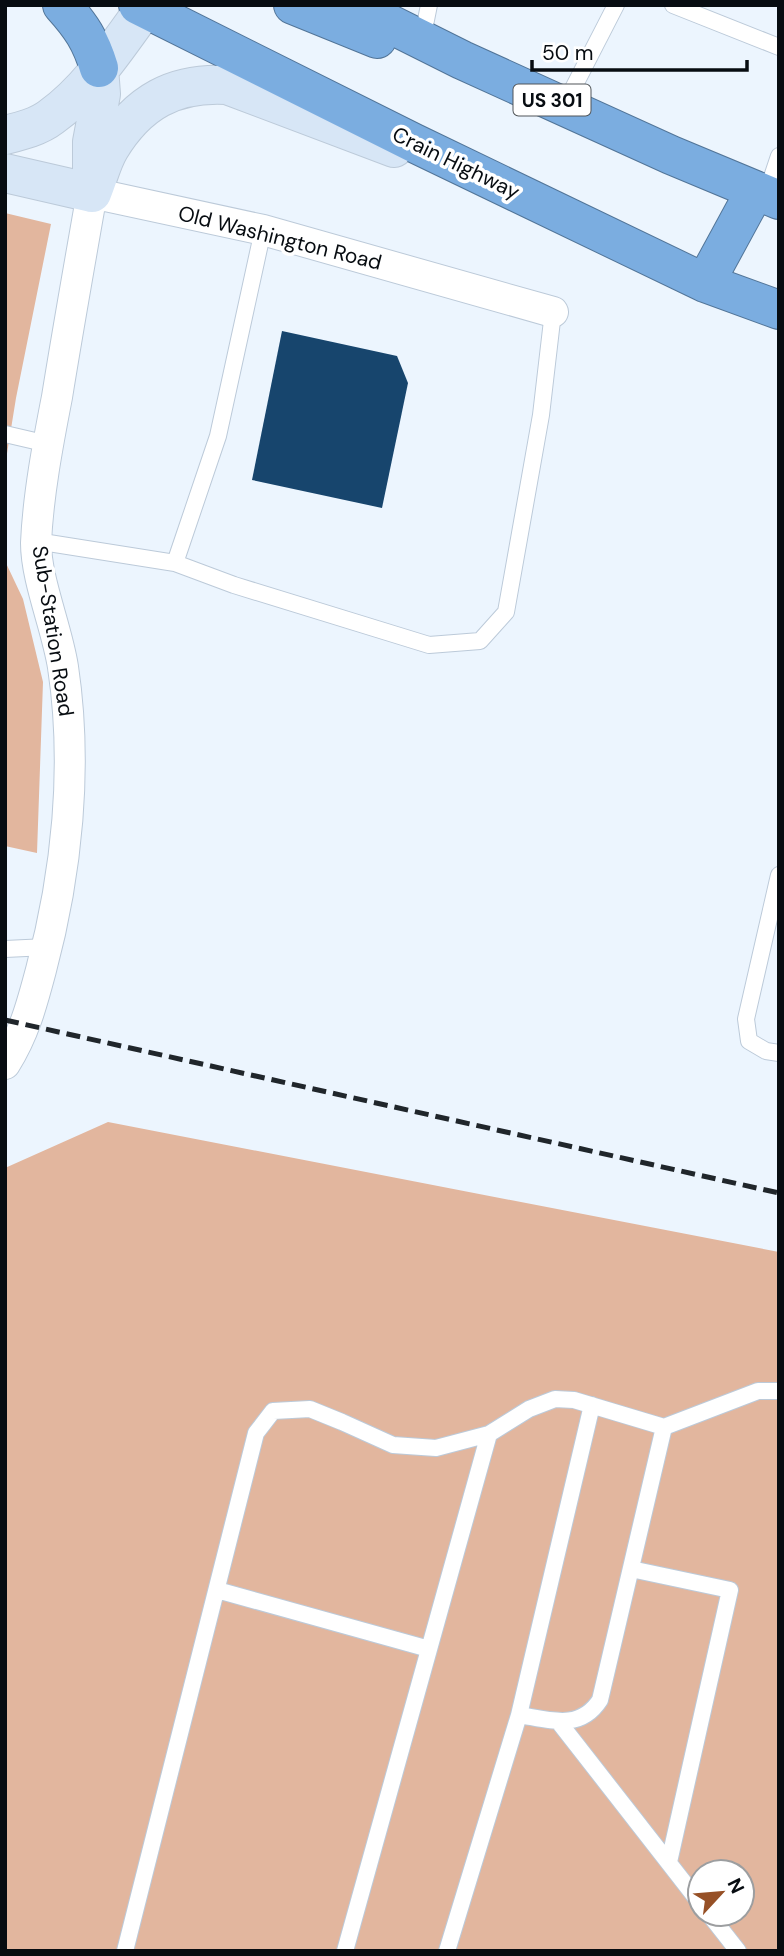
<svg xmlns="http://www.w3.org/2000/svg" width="784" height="1956" font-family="'DM Sans',sans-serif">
  <rect width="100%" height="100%" fill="#ecf5fe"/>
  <path fill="#e2b69e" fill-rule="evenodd" d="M5,213L51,224L16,398L5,466Z
    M5,561L23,599L43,682L37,853L5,846Z
    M108,1122L779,1252V1951H5V1168ZM700,1872H742V1914H700Z"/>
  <path fill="#17456d" d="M282,331L397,356L408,383L382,508L252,480Z"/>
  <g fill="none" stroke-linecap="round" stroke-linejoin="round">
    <g stroke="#bccad9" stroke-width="18">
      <path id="lane" d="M673,5L779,47
        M422,40L429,5
        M564,106L616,5
        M766,195L779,156
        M5,434L48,444
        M36,541L175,563L218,436L263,230
        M175,563L234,585L429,645L480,641L506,612L541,415L553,312
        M779,875L746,1019L749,1041L766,1051L779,1053
        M5,949L47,947
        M631,1569L730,1590L669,1862
        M217,1590L429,1649
        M519,1715L592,1405
        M558,1721L700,1903
        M709,1914L738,1951
        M125,1951L256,1433L273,1411L310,1409L342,1422L393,1445L436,1448L489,1434
        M345,1951L489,1434L529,1409L555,1399L574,1400L664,1427L758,1391H779
        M447,1951L519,1715C550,1720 580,1731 600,1700L664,1427"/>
    </g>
    <g stroke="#bccad9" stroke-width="32">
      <path id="street" d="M5,1064C24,1034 32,1004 41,970C67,873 78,767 63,667C57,628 36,580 36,543C38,496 48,443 57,397C68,329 80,261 92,193L263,230L553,312"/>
    </g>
    <g stroke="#bccad9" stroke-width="40">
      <path id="secondary" d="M5,135C21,131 38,127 51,117C89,90 118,45 145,8
        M5,173L92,193
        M92,174V142L101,94L99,68
        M92,193C98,179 102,161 110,148C138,102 174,82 227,85L394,148"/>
    </g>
    <g stroke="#527598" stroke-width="40">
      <path id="highway" d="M62,5C81,26 91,41 99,68
        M138,5L414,143L705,283L779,310
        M293,5L377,39
        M352,5L462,60L671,155L779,200
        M705,283L755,191"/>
    </g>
    <use href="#lane" stroke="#fff" stroke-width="16"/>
    <use href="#street" stroke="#fff" stroke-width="30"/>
    <use href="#secondary" stroke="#d7e6f6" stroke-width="38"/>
    <use href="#highway" stroke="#7bade0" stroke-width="38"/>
    <path stroke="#20262b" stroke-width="5" stroke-dasharray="14 7" stroke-linecap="butt" d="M5,1020L779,1193"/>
  </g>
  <g text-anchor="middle" stroke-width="7" stroke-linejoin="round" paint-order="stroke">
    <rect fill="#fff" stroke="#515558" stroke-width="2" x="513.5" y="84.5" width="77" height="31" rx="5"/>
    <g font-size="19" font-weight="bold" fill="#070c11">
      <text x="552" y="107">US 301</text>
    </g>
    <g font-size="21" fill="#070c11" stroke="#fff">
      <text transform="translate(456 163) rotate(26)" y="7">Crain Highway</text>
      <text transform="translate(280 238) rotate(14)" y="7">Old Washington Road</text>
      <text transform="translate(53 631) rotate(81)" y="7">Sub-Station Road</text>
    </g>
  </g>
  <rect width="784" height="1956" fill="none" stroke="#070c11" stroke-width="14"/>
  <g transform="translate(721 1893) rotate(64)"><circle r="33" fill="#ffffff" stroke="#9c9ea0" stroke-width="2"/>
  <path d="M0-5L12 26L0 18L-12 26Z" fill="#965026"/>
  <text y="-10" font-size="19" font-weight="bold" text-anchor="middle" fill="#070c11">N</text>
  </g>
  <path d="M532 60v10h215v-10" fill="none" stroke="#070c11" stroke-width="3.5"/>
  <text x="542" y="60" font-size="21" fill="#070c11" stroke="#ffffff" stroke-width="5" paint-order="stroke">50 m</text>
</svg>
